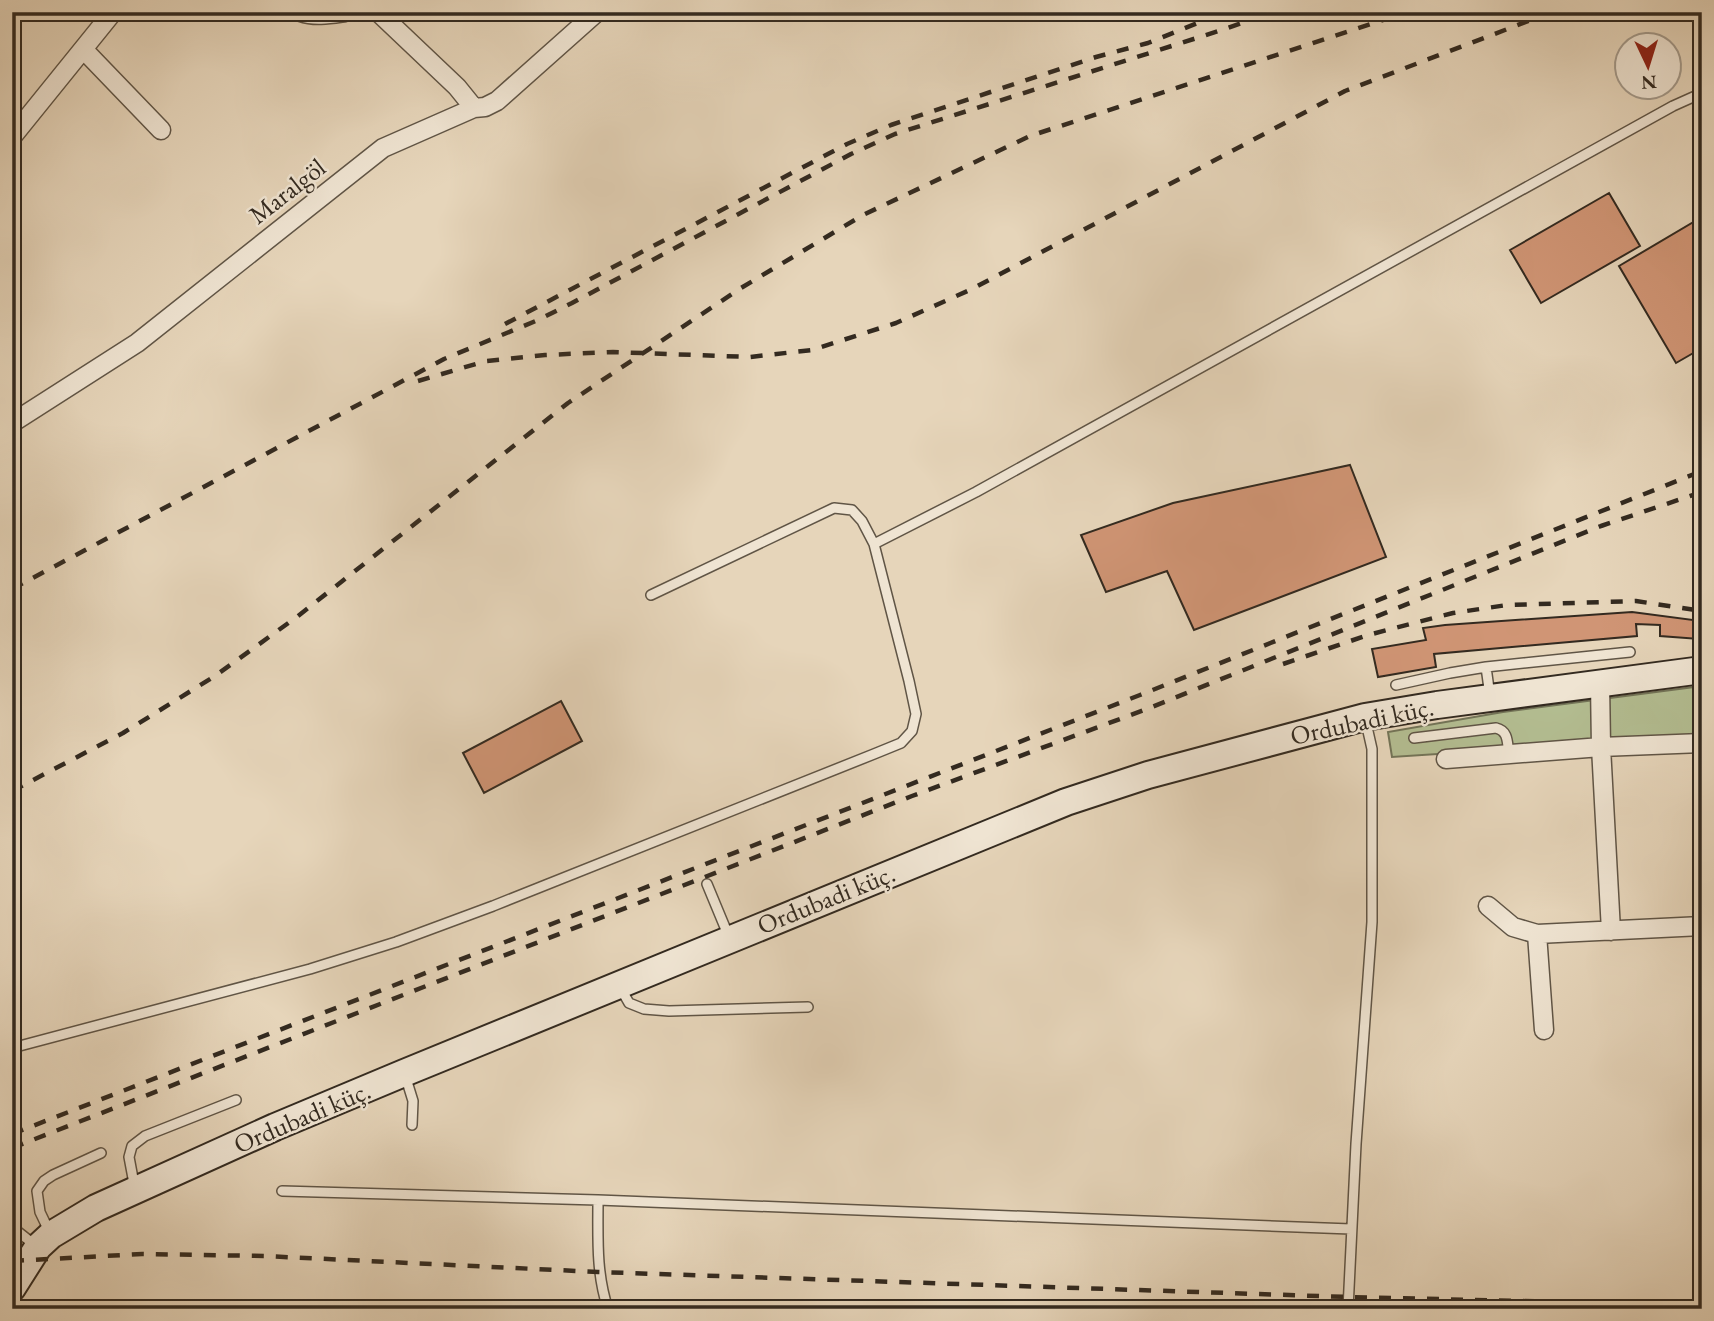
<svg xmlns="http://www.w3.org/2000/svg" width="1714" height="1321" font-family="'EB Garamond',serif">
  <rect width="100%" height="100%" fill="#e6d5ba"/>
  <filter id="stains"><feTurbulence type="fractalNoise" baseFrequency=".00286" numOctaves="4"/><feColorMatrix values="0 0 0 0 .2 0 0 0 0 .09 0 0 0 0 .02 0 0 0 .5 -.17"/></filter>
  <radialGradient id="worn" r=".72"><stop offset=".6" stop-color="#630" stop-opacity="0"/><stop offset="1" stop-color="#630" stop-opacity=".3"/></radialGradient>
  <path fill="#b3bd91" stroke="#737458" stroke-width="2" d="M1702,686V737L1392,757L1388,732L1503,712Z"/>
  <path fill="#d09575" stroke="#332a20" stroke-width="2" d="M1609,193L1640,246L1541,303L1510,250Z
    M1702,217V348L1676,363L1619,266Z
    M1350,465L1386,557L1194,630L1167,571L1106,592L1081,535L1173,503Z
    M1632,612L1701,621L1699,639L1660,636V625L1636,624L1637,636L1434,654L1436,667L1378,677L1372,649L1426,640L1423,628L1445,625Z
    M561,701L582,741L484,793L463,753Z"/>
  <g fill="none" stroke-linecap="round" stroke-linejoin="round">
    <g stroke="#605546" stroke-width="12">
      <path id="service" d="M874,544L976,492L1673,106L1702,93
        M1486,667L1490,696
        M1396,685L1450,673L1486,667L1630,652
        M1414,738L1496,728C1509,731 1507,743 1509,754
        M707,884L729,937
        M621,989L629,1003L644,1009L669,1011L808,1007
        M12,1048L310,969L396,942L493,906L874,754L901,743L912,731L916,714L909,681L874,544L862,521L852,510L834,508L651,595
        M405,1075L413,1101L412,1125
        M135,1189L129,1157L132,1146L145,1136L236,1100
        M282,1191L598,1200L1351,1229
        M598,1200C598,1238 596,1273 608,1309
        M12,1227L36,1246
        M50,1233L40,1212L37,1191L44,1181L53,1175L101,1153
        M1348,1309L1356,1144L1372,922V749L1365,718"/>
    </g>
    <g stroke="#605546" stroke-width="21">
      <path id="minor" d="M301,12C315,17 331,14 345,12
        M378,12L457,87L474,108
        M83,49L161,130
        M12,137L113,12
        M12,423L137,343L383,148L474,108L485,107L497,101L597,12
        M1600,683L1601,747L1611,931
        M1446,759L1601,747L1702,743
        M1488,906L1513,927L1537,934L1702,926
        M1537,934L1544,1030"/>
    </g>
    <g stroke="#332a20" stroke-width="30">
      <path id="secondary" d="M12,1288L38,1247L51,1235L96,1208L275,1127L404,1073L1066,802L1148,775L1365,717L1437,705L1702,670"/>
    </g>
    <use href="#service" stroke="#efe4d2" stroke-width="9"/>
    <use href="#minor" stroke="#efe4d2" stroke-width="18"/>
    <use href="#secondary" stroke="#efe4d2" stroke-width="26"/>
    <path stroke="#332a20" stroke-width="4.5" stroke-dasharray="12 12" stroke-linecap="butt" d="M505,324L847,144L891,125L1096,57L1148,43L1225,12
      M418,381L486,361L545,355L613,352L750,357L812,350L896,323L972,289L1345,91L1552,12
      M12,589L444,359L538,320L572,303L851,154L895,134L1225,29L1273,12
      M1283,664L1368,635L1453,613L1507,605L1636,601L1702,611
      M12,791L123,733L215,676L298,616L568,403L741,288L863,215L1030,136L1407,12
      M12,1134L1140,695L1702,471
      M12,1148L912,796L1147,709L1601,526L1702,492
      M12,1261L142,1254L264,1256L598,1272L1348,1297L1648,1304"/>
  </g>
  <g text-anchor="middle" stroke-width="5" stroke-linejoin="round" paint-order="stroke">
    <g font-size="26" fill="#332a20" stroke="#efe4d2">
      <text transform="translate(287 191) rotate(-38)" y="9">Maralgöl</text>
      <text transform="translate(1362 721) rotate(-12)" y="9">Ordubadi küç.</text>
      <text transform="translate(826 899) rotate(-22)" y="9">Ordubadi küç.</text>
      <text transform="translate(302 1117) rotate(-23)" y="9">Ordubadi küç.</text>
    </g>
  </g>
  <rect width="1714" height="1321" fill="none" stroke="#e6d5ba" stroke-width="42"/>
  <rect x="14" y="14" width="1686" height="1293" fill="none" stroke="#332a20" stroke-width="3.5"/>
  <rect x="21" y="21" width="1672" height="1279" fill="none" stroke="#332a20" stroke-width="2"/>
  <g transform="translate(1648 66) rotate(176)"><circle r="33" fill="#efe4d2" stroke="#a49a8b" stroke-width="2"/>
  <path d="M0-5L12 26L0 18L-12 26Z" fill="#8f2418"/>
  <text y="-10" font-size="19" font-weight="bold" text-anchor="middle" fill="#332a20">N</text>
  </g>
  <rect width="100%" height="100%" filter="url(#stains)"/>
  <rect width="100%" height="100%" fill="url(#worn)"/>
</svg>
